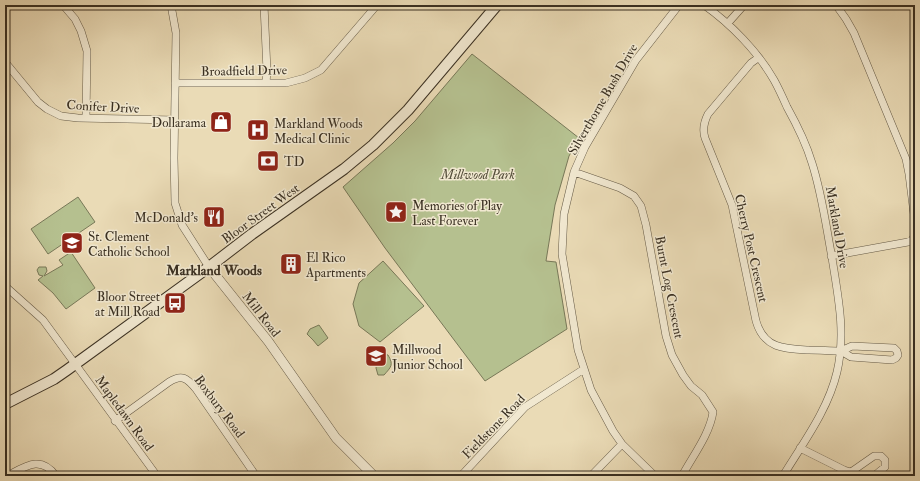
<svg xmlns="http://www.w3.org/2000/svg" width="920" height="481" font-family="'IM FELL Double Pica',serif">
  <rect width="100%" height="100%" fill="#eadbb6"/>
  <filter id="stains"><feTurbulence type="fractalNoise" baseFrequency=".005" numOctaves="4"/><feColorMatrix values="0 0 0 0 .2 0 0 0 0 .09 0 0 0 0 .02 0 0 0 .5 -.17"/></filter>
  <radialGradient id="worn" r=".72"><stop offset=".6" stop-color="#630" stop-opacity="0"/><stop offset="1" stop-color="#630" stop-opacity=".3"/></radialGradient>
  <path fill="#b5c08f" stroke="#787858" d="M472,54L579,138L569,156L555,205L546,261L556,262L567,329L485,381L385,248L343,187L393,143L415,121Z
    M78,197L95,222L48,254L31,229Z
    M71,252L95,288L66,309L53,293L38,280L43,276L39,275L37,270L39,267H46L47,271L44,276L63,265L59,260Z
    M383,261L424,306L380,342L359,326L353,304L359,283Z
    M319,325L328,338L318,346L313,340L307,334L310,329Z
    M383,354L388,355C394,365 391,367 384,375H378L376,368L378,356Z"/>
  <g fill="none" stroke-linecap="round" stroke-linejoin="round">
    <g stroke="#665b47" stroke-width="8">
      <path id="minor" d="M63,5L75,19L81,31L87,51L86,118
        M171,5L176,33L174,158L175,203L182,225L209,267
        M264,5L267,71L266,83
        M704,5C731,24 758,52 774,80C779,89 783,98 787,107C797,125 806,143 812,163C822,194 826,226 832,258C838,296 846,333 837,372C828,410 803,443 783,476
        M836,5L846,19L854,33L906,159L909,174L915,222
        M728,23L744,5
        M758,58L751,63L708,114C704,122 702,129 705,138L732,205L756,321C764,349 785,349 809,350C820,350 830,351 841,351
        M5,62L38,102L47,109L61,116L78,118L175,120
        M175,83H286L305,78L321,70L377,5
        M574,172L620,188L634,196L641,206L646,225L666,336L672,355L683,375L691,386L702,395L713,412C710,434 692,457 682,476
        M831,256L908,242L912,240L915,235
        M5,286L43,320L157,476
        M852,346L894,348L897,351L898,355L896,358L892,360L851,357L841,351Z
        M115,421L169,382C182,374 187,378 196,389L256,476
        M800,448L844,470L851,472L874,456H881L885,460V467L874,476
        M7,476C26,466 41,455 56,476
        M461,476L525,407L584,369
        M591,476L622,444
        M655,476L622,444L613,431L591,390L578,350L562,254L564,214L574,172L585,147L636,60L679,5"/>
    </g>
    <g stroke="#665b47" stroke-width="10">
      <path id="tertiary" d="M209,267L268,341L336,438L374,476"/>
    </g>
    <g stroke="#3a3022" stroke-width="12">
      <path id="secondary" d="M5,404L54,379L67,370L209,267L252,234L344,169L373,145L408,110L497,5"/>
    </g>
    <use href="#minor" stroke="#f1e8d0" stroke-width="7"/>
    <use href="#tertiary" stroke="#f1e8d0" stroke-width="9"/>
    <use href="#secondary" stroke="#f1e8d0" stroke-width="10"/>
  </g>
  <defs>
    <g id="shop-square" transform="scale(1.15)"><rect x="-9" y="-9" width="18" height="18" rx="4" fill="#8f2418" stroke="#f1e8d0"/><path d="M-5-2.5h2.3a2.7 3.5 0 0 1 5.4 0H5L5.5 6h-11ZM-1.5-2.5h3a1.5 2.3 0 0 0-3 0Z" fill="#fff"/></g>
    <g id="hospital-square" transform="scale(1.15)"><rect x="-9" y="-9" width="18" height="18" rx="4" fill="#8f2418" stroke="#f1e8d0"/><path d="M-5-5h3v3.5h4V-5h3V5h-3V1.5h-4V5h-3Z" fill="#fff"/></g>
    <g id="bank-square" transform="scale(1.15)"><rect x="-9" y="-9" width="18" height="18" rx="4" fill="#8f2418" stroke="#f1e8d0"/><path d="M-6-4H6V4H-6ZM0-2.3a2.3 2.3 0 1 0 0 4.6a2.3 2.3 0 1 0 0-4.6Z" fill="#fff"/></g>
    <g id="sight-square" transform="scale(1.15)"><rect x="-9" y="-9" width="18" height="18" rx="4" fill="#8f2418" stroke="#f1e8d0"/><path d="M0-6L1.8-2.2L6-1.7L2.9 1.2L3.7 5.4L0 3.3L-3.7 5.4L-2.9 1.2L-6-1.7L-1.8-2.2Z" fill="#fff"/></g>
    <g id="restaurant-square" transform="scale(1.15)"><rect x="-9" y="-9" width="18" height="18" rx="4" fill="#8f2418" stroke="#f1e8d0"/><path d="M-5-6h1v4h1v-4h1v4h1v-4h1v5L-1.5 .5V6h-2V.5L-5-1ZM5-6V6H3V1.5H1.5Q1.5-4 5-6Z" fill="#fff"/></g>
    <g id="school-square" transform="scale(1.15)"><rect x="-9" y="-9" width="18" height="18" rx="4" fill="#8f2418" stroke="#f1e8d0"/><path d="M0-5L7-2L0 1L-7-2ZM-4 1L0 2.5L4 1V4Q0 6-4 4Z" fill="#fff"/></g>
    <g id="building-square" transform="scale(1.15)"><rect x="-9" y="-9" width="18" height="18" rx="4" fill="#8f2418" stroke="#f1e8d0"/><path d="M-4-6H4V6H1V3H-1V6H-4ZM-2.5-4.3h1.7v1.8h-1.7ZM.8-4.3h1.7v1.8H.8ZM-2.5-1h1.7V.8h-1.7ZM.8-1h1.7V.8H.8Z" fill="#fff"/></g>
    <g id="bus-square" transform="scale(1.15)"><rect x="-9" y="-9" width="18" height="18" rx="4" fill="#8f2418" stroke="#f1e8d0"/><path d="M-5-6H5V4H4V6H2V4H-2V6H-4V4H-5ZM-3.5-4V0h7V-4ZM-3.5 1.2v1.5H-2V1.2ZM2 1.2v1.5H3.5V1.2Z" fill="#fff"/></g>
  </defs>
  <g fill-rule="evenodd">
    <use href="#shop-square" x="221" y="122"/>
    <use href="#hospital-square" x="258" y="130"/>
    <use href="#bank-square" x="268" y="161"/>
    <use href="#sight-square" x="396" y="212"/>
    <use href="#restaurant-square" x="214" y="217"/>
    <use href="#school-square" x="72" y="243"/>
    <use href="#building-square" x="291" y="264"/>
    <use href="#bus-square" x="175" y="303"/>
    <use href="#school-square" x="376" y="356"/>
  </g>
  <g text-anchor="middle" stroke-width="3" stroke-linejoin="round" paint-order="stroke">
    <g font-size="13" fill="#3a3022" stroke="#f1e8d0">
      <text transform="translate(244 70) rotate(-1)" y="5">Broadfield Drive</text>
      <text transform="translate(602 99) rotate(-60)" y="5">Silverthorne Bush Drive</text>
      <text transform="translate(103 106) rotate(3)" y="5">Conifer Drive</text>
      <text transform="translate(260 213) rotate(-36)" y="5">Bloor Street West</text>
      <text transform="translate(838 227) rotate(80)" y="5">Markland Drive</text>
      <text transform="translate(752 248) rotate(77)" y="5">Cherry Post Crescent</text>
      <text transform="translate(670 287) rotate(79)" y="5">Burnt Log Crescent</text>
      <text transform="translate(262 314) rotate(52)" y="5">Mill Road</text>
      <text transform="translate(220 406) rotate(53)" y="5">Boxbury Road</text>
      <text transform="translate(125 413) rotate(54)" y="5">Mapledawn Road</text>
      <text transform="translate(493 426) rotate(-46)" y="5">Fieldstone Road</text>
    </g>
    <g font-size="13" fill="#3a3022" stroke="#f1e8d0" text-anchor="start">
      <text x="206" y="127" text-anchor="end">Dollarama</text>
      <text x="274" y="128">Markland Woods<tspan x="274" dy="15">Medical Clinic</tspan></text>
      <text x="284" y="166">TD</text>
      <text x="412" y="210">Memories of Play<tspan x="412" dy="15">Last Forever</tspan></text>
      <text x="198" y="222" text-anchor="end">McDonald's</text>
      <text x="88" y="241">St. Clement<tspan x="88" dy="15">Catholic School</tspan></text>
      <text x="306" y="262">El Rico<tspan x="306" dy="15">Apartments</tspan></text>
      <text x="160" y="301" text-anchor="end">Bloor Street<tspan x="160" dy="15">at Mill Road</tspan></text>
      <text x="392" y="354">Millwood<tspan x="392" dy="15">Junior School</tspan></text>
    </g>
    <g font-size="13" font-style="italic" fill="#534d38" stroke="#f1e8d0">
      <text x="478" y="179">Millwood Park</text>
    </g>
    <g font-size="14" font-weight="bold" fill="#3a3022" stroke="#f1e8d0">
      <text x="214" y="275">Markland Woods</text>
    </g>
  </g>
  <rect width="920" height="481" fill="none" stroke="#eadbb6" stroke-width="20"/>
  <rect x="6" y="6" width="908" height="469" fill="none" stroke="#3a3022" stroke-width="2"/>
  <rect x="10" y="10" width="900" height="461" fill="none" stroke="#3a3022"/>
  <rect width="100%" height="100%" filter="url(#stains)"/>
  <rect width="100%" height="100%" fill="url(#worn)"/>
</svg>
